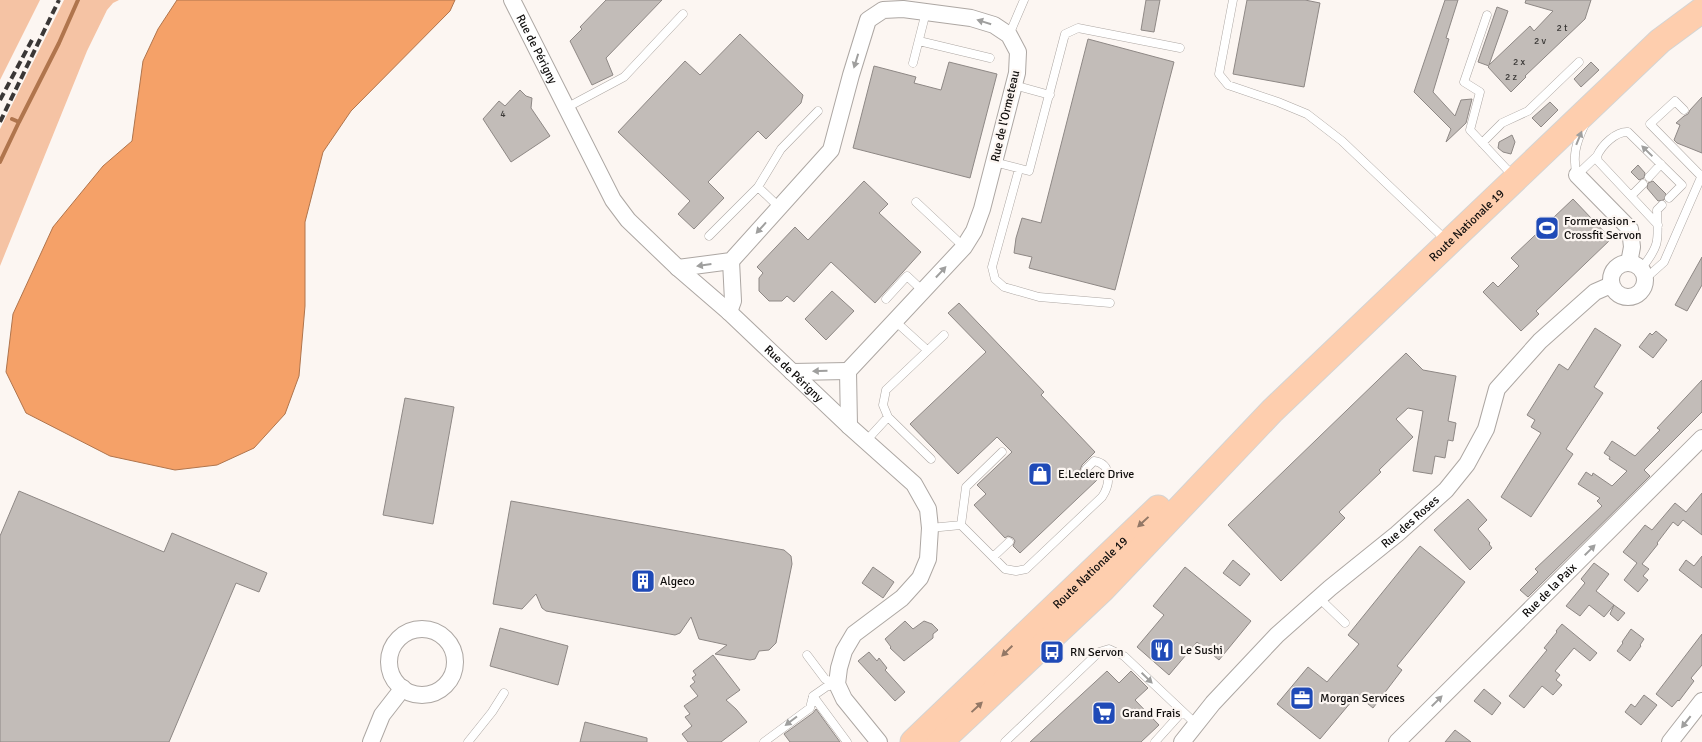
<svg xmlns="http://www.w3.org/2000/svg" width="1702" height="742" font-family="Signika,sans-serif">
  <rect width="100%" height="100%" fill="#fcf6f2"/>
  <path fill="#f5c3a4" d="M0,0H40L0,80Z
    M64,0H119L113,3L107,10L87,51L0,266V129Z"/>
  <path fill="#f5a168" stroke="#b0754d" d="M177,0H455L450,11L351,111L323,152L305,222V306L299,376L285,414L254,448L217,465L175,470L110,456L26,413L6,372L13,314L53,227L103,166L132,141L143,61L158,29Z"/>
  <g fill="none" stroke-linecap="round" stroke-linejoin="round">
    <path stroke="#b0754d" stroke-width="4" d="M12,119L19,122L59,43L78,0
      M0,162L19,122"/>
  </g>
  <path fill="#c2bcb8" stroke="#8e8885" d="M606,0H662L606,58L613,75L592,85L570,41L582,29L580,27Z
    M1146,0H1160L1154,32L1141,30Z
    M1247,0H1305L1320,3L1304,87L1233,74Z
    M1445,0H1458L1446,38L1449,39L1433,92L1455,116L1461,100L1472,99L1466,123L1446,142L1451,129L1414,92Z
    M1526,0H1591L1585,19L1525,76L1526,77L1511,92L1488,67L1489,66L1478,62L1497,7L1508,11L1489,65L1530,26L1534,31L1553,11L1525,3Z
    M740,34L803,95L801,103L766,139L758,131L708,182L724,198L694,229L678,214L690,201L618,132L685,61L700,75Z
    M1088,39L1174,62L1115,290L1029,268L1032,257L1014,253L1016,238L1022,218L1041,223Z
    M949,62L997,74L970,178L853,148L874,66L916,77L914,83L941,90Z
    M1591,62L1599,70L1581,87L1574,79Z
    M520,90L526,96L532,98L531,108L550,136L511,162L483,119L499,101L505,106Z
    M1702,97V153L1677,143L1674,140L1680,125L1676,123L1684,116L1688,114L1690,110Z
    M1550,102L1558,110L1541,127L1532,118Z
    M1512,135L1515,142L1511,154L1503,152L1498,148L1499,142Z
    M1638,165L1645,173L1644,178L1639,180L1631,172Z
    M864,181L888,204L879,213L921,252L875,303L831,262L794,302L787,296L782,301H769L759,291V278L763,273L757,267L795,227L808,240Z
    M1653,181L1666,194L1664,200L1658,201L1647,188L1648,183Z
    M1573,199L1611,239L1536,311L1539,314L1521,331L1483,292L1493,282L1498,287L1519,266L1511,258Z
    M1702,257V285L1687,311L1675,305Z
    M832,291L854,311L826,340L805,319Z
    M959,303L1044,392L1041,395L1095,452L1082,465L1080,470L1084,474L1090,473L1097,480L1020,553L1013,546L1015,541L1013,538L1008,536L1005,538L974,505L986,494L977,485L1012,452L997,437L958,474L910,424L986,352L948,313Z
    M1595,328L1621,345L1594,387L1603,393L1566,449L1573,454L1531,517L1501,497L1541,433L1531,427L1535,420L1527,415L1559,364L1568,370Z
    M1656,331L1667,340L1653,358L1639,347L1650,333L1652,335Z
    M1406,353L1423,370L1456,376L1448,421L1456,423L1453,441L1448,440L1445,458L1435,456L1432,474L1413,471L1423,411L1408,408L1396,419L1413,437L1379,470L1381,472L1339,512L1345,518L1281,581L1228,525Z
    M1702,380V412L1644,470L1650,476L1528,597L1520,590L1538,572L1535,569L1602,506L1597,501L1600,498L1578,484L1586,472L1592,476L1593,473L1612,486L1627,471L1609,459L1610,457L1604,453L1612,441L1635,456L1660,430L1657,428Z
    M405,398L454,407L433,524L383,515Z
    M19,491L164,552L172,533L267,573L259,592L236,583L169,742H0V536Z
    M1702,493V535L1683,520L1678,526L1673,522L1657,543L1658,544L1642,564L1649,569L1643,576L1648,580L1638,592L1624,580L1637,563L1623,552L1645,525L1652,530L1675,503L1686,512Z
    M1468,499L1487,520L1478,529L1490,543L1489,544L1492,548L1470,570L1434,530Z
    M511,501L784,550L791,556L792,564L776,643L769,650L759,651L755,659L750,660L715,654L727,645L699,639L691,617L680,633L675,635L546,611L542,608L536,594L522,609L493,604Z
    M1420,546L1465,582L1397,666L1402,670L1373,708L1357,695L1320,739L1277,704L1308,667L1327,682L1359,644L1348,635Z
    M1702,556V588L1679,570L1686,560L1694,566Z
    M1233,560L1250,574L1240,586L1223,573Z
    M1594,563L1609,574L1596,591L1614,605L1604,617L1589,605L1580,616L1566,606L1585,583L1581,579Z
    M873,567L894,582L883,598L862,583Z
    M1185,567L1251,621L1219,660L1197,642L1169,675L1137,647L1164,615L1153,606Z
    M1614,605L1625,613L1618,621L1610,614Z
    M905,621L913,629L924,621L932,624L938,630L933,634V638L904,661L890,648L891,647L885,639Z
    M1562,624L1597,653L1590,661L1574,648L1555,671L1560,675L1556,680L1562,685L1553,695L1542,686L1524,708L1509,696L1547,650L1544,648L1557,632L1556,631Z
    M500,628L568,646L558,685L490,666Z
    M1631,629L1644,639L1640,645L1641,646L1630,661L1617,651L1623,643L1622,642Z
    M1702,634V665L1691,678L1694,681L1679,701L1678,700L1672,707L1656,694Z
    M869,652L877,661L879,658L887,668L885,670L905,692L895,701L858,661Z
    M713,655L740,690L726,700L736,709L747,722L721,742H688L682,734L692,726L685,717L690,714L684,706L698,696L690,686L695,682L692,678L696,675L693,671Z
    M1107,671L1119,683L1131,671L1148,688L1135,700L1159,725L1141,742H1030Z
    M1484,689L1501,703L1492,715L1474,701Z
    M1644,695L1657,705L1641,725L1625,712L1631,704L1635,707Z
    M816,709L840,742H790L784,734L813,713Z
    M585,722L647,738V742H580Z
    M1455,730L1471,742H1445Z"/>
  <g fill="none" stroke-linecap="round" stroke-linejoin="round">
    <g stroke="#ada7a3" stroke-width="9">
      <path id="service" d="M1233,0L1219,74L1228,85L1278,102L1307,114L1342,141L1447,241
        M1487,15L1464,82L1480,92L1470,130L1514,177
        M1009,35L1024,0
        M919,41L990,58
        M913,63L926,12
        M1014,85L1050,95
        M566,108L624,77L683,14
        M1684,110L1675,101L1650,124L1701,176
        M1584,126C1576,143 1572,157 1577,175L1597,156
        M1482,143L1502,123L1528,111L1579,62
        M994,162L1029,171L1065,34L1078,28L1180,48
        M1019,169L992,267L995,279L1004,287L1039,297L1110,303
        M1649,177L1661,164
        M758,187L779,207
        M1631,196L1643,184
        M916,202L964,247
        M1658,225L1598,161L1597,156C1602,145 1616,131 1628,132L1682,185L1669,198
        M709,236L758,187L781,149L818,111
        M1641,269C1661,244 1658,240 1657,210L1662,205
        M1645,279L1664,262L1702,175
        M886,299L907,276L923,291
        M895,321L927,350
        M866,441L888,417
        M931,459L888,417L883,405L886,390L944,335
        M961,525L966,487L1002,452
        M930,528L961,525L1005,569L1016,571L1026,569L1102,497C1110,485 1113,464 1094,461L1086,469
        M993,557L1009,542
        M1319,598L1345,623
        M807,655L825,679L837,684
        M813,696L847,742
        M468,742L492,712L504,693
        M764,742L810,708L813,696L826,687L837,684
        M1005,742L1099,652L1109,649L1124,656L1196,724
        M1155,742L1182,712"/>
    </g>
    <g stroke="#ada7a3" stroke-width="18">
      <g id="minor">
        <path id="s1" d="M512,0L613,200L628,220L678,268L729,312L849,426L914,484L928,509L930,528L928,559L920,578L902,598L854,634L844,651L839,668L837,684L844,699L879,742"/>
        <path d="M1577,175L1630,229L1632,247L1629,263"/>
        <circle cx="1628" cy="280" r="17"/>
        <path d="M678,268L731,261L831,150L851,75L868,20L883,10L903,9L971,18L994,25L1009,35L1018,52L1017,73L982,209L974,231L964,247L848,371L849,426"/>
        <path d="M729,312L733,301L731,261"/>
        <path d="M792,372L848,371"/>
        <circle cx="422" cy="662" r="33"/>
        <path d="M371,742L382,715L403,688"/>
        <path id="s2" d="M1182,742L1213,703L1277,635L1330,588L1397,534L1446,490L1467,464L1486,429L1497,389L1540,341L1595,292L1611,285"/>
        <path id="s3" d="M1397,742L1702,438"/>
        <path d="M1670,742L1702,701"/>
      </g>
    </g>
    <g stroke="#d4d4d3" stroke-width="27">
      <g id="primary">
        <path id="s4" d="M913,742L1158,508"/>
        <path id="s5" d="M940,742L1102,590L1272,411L1660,41L1702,10"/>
      </g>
    </g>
    <use href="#service" stroke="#fff" stroke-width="8"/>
    <use href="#minor" stroke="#fff" stroke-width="16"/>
    <use href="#primary" stroke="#feceae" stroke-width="25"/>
    <path stroke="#3a3736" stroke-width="4" stroke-dasharray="8 4" stroke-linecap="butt" d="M0,100L33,38
      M0,122L59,0"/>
  </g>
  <defs><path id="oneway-solid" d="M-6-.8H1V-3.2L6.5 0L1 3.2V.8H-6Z" transform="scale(1.25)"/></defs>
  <g fill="#9f9f9e">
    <use href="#oneway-solid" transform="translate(984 22) rotate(-163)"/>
    <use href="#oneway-solid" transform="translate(856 61) rotate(107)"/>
    <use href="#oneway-solid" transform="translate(1579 138) rotate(-68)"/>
    <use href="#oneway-solid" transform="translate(1647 151) rotate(-136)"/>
    <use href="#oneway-solid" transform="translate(761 228) rotate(132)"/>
    <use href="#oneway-solid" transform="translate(704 265) rotate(172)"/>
    <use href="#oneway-solid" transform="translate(941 272) rotate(-47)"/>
    <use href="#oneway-solid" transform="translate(820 371) rotate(178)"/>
    <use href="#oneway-solid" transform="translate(1590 550) rotate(-45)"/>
    <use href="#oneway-solid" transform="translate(1147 678) rotate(44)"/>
    <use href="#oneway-solid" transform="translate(1437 701) rotate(-45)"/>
    <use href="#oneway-solid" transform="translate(791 721) rotate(143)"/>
    <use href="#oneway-solid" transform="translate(1686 722) rotate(128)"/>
  </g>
  <g fill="#937866">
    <use href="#oneway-solid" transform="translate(1143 522) rotate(137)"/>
    <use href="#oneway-solid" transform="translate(1007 651) rotate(136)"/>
    <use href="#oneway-solid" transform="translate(977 707) rotate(-43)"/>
  </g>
  <defs>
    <g id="stadium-square" transform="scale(1.25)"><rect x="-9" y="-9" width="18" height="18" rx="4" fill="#1f4ab7" stroke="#fcf6f2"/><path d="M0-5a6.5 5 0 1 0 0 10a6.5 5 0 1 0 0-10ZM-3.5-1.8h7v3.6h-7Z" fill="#fff"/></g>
    <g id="shop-square" transform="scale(1.25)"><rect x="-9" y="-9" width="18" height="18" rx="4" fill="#1f4ab7" stroke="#fcf6f2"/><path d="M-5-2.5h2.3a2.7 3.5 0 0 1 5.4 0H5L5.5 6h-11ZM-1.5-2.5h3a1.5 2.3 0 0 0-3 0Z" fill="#fff"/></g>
    <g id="building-square" transform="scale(1.25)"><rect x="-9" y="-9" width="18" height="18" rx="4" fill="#1f4ab7" stroke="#fcf6f2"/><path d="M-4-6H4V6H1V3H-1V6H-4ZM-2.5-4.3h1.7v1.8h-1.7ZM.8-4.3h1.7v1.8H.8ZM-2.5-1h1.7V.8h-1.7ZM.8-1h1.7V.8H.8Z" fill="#fff"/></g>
    <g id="restaurant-square" transform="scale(1.25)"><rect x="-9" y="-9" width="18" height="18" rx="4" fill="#1f4ab7" stroke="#fcf6f2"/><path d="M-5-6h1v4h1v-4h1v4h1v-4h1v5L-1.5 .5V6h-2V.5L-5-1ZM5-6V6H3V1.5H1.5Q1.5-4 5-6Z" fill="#fff"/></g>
    <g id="bus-square" transform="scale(1.25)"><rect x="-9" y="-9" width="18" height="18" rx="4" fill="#1f4ab7" stroke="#fcf6f2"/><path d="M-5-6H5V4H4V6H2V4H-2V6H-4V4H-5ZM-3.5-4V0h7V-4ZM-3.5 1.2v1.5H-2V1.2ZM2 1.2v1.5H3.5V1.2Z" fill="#fff"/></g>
    <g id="office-square" transform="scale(1.25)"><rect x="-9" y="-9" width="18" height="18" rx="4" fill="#1f4ab7" stroke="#fcf6f2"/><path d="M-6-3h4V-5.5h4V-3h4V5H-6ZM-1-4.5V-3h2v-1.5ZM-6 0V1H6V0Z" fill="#fff"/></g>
    <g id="supermarket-square" transform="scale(1.25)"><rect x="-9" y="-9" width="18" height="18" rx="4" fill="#1f4ab7" stroke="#fcf6f2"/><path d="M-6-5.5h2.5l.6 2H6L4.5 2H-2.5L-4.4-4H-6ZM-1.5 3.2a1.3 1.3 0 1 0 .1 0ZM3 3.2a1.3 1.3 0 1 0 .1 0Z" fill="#fff"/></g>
  </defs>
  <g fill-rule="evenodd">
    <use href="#stadium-square" x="1547" y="228"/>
    <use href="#shop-square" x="1040" y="474"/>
    <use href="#building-square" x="643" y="581"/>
    <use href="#restaurant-square" x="1162" y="650"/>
    <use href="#bus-square" x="1052" y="652"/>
    <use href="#office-square" x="1302" y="698"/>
    <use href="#supermarket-square" x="1104" y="713"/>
  </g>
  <g text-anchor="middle" stroke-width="4.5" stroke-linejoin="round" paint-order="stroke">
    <g font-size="10" fill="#3c3a38">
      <text x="1562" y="31">2 t</text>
      <text x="1540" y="44">2 v</text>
      <text x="1519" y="65">2 x</text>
      <text x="1511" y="80">2 z</text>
      <text x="503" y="117">4</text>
    </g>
    <g font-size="12" fill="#100e0d" stroke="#fcf6f2">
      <text dy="4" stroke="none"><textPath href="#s1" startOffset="55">Rue de Périgny</textPath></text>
      <text transform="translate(1005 116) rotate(-77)" y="4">Rue de l'Ormeteau</text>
      <text dy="4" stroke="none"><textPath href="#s5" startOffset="738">Route Nationale 19</textPath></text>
      <text dy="4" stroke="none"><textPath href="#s1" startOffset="475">Rue de Périgny</textPath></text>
      <text dy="4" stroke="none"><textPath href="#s2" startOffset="318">Rue des Roses</textPath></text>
      <text dy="4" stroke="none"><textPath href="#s4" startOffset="245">Route Nationale 19</textPath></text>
      <text dy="4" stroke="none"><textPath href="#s3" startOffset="215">Rue de la Paix</textPath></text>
    </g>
    <g font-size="12" fill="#100e0d" stroke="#fcf6f2" text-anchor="start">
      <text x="1564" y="225">Formevasion -<tspan x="1564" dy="14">Crossfit Servon</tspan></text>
      <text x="1058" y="478">E.Leclerc Drive</text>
      <text x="660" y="585">Algeco</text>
      <text x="1180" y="654">Le Sushi</text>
      <text x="1070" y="656">RN Servon</text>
      <text x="1320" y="702">Morgan Services</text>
      <text x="1122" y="717">Grand Frais</text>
    </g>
  </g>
</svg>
